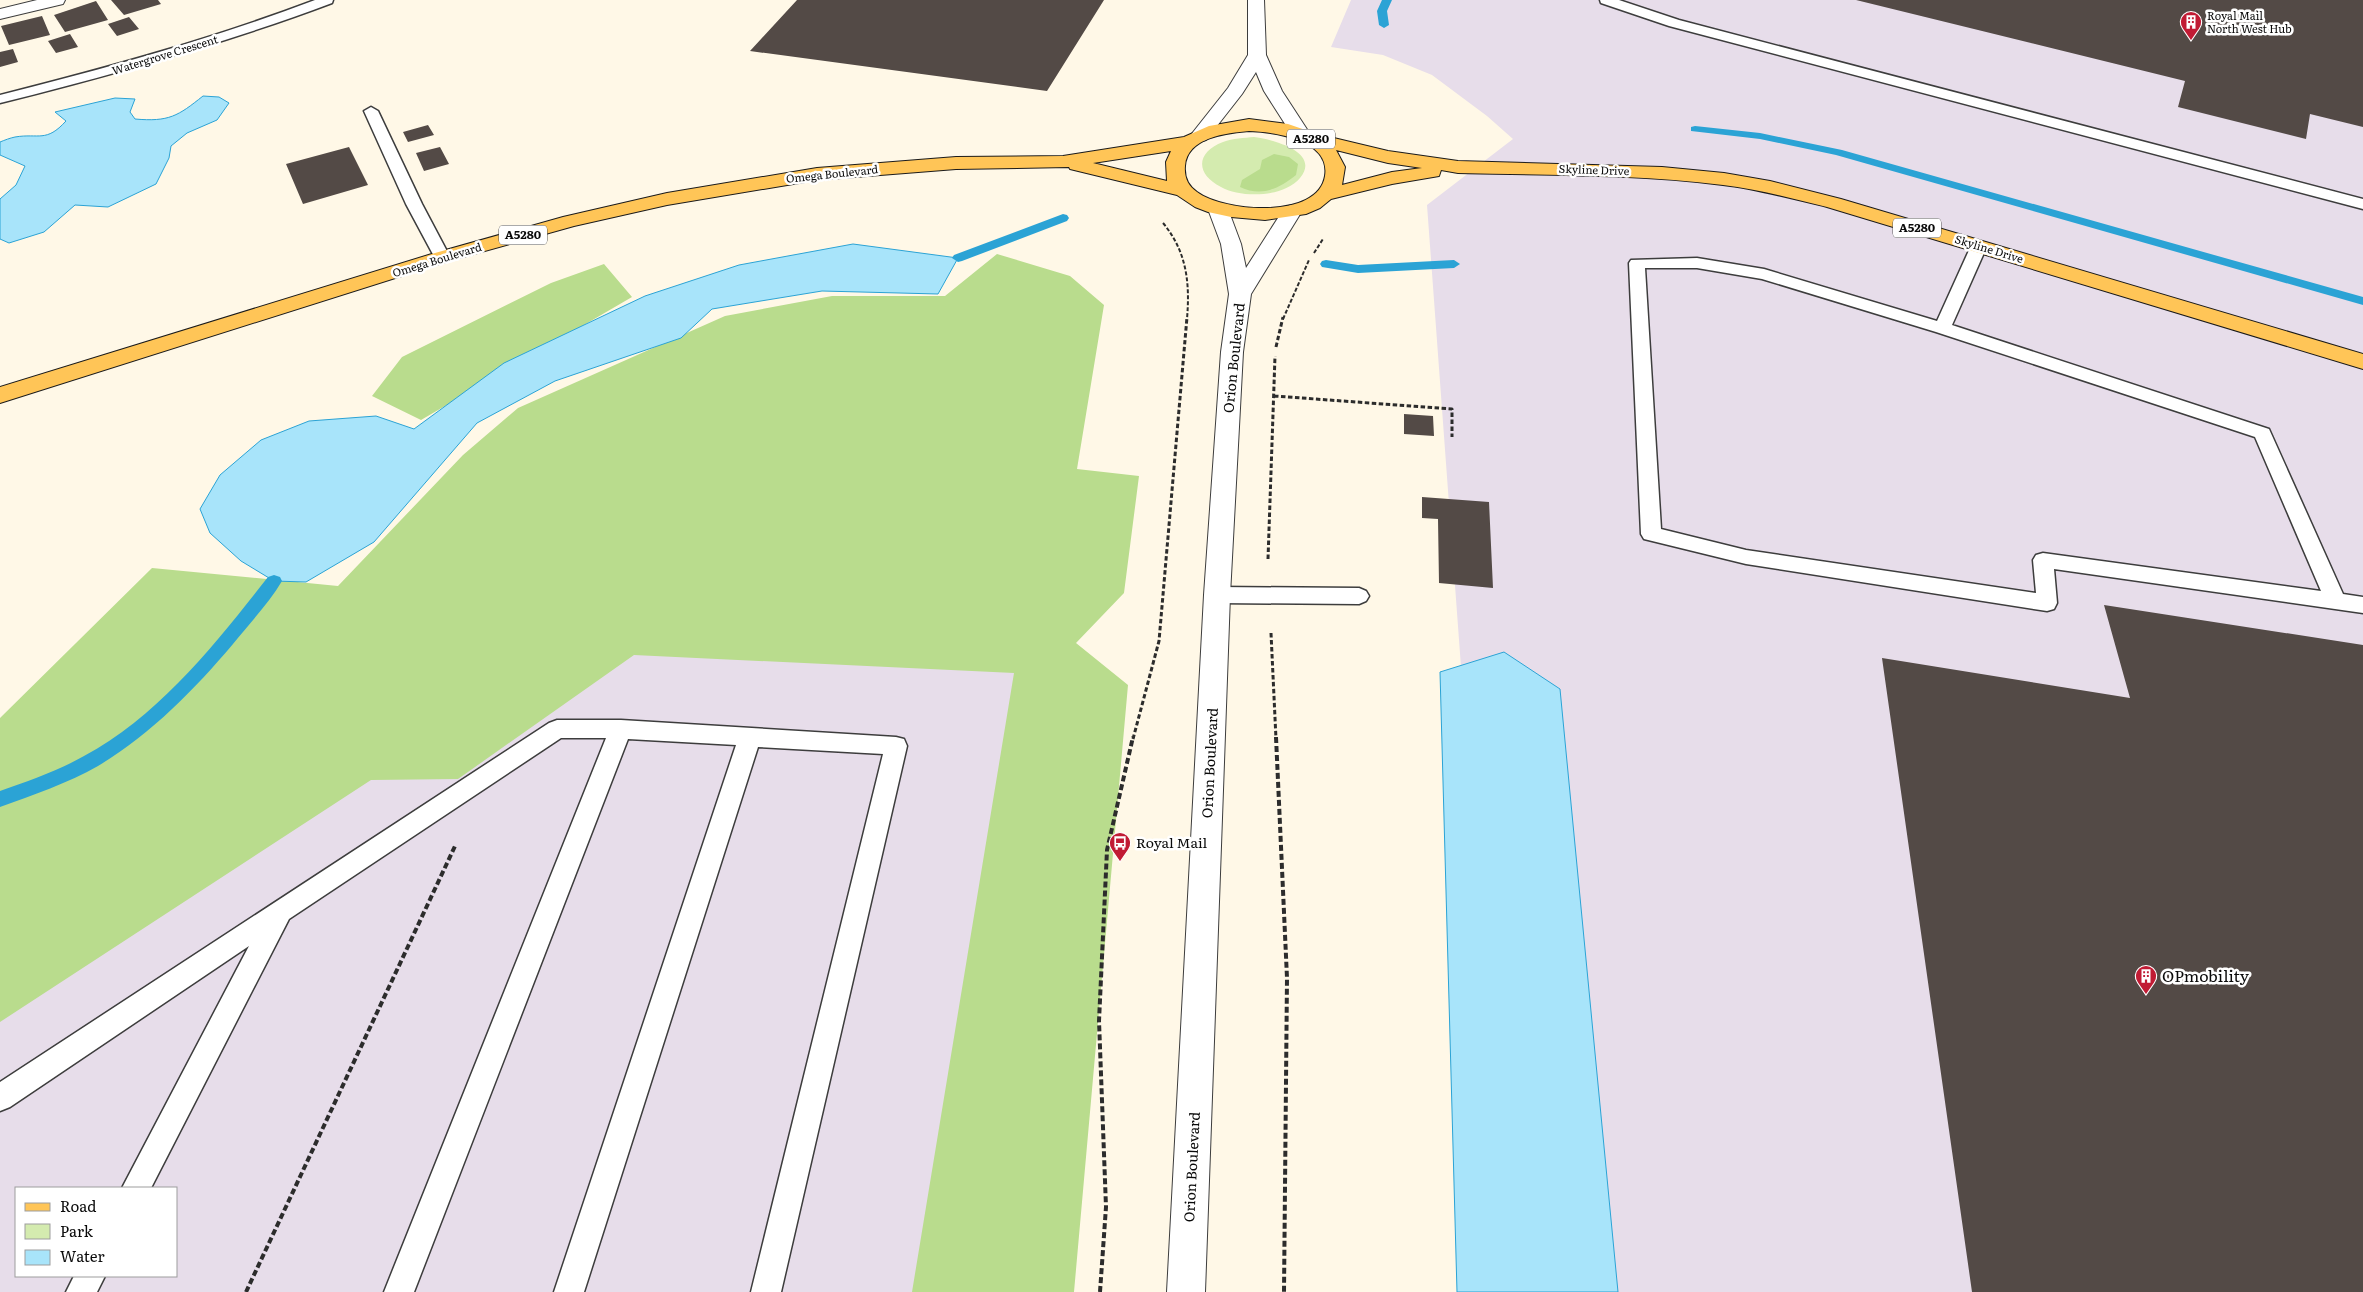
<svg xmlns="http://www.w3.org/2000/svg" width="2363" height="1292" font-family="Literata,serif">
  <rect width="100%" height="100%" fill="#fff8e7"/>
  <path fill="#e7ddea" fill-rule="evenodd" d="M1351,0H2363V1292H1507L1427,205L1513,139L1487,116L1432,75L1383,55L1331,47Z
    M568,602L1067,619L1008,1292H0V973ZM16,1188H176V1276H16Z"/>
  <path fill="#d4ebaf" d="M1254,137C1270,139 1322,151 1300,178C1283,198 1241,198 1221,187C1195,174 1196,152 1223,142C1233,138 1244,138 1254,137Z"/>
  <path fill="#b9dc8d" d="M1274,154L1289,157L1298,164L1296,175C1279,189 1261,197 1240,187L1242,180L1260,169L1262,160Z
    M997,254L1070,276L1104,305L1077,469L1139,476L1124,593L1076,643L1128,685L1074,1292H912L1014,673L634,655L458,779L371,780L0,1022V718L152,568L338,586L463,455L518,408L725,316L832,296H945Z
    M604,264L632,297L421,420L372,396L402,357L551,283Z"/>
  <path fill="#a8e4fa" stroke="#2ba3d5" d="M203,96L219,97L229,103L217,120L187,133L171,146L169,158L156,184L108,207L75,205L44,232L9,243L0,239V199L16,185L25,166L0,155V142C5,140 10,138 15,137C39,133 46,143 66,121L55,112L115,98L135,99L130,112L135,119C169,122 178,116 203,96Z
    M853,244L958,258L938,294L822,291L712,309L681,338L555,381L477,423L374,542L306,582L274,581L241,561L210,533L200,509L220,475L261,440L309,421L376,416L414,429L504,363L645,296L739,265Z
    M1504,652L1560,689L1618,1292H1457L1440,672Z"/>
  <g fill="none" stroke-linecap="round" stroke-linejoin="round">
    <path fill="#2ba3d5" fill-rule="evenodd" d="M1382,0H1392L1387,11L1389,25L1384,28L1379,25L1377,11Z
      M1695,126L1760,133L1842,150L2363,297V305L1836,155L1760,139L1691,131V127Z
      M1063,214L1067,215L1069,218L1067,221L962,261L958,262L952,258L954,255Z
      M1326,260L1358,265L1454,260L1460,264L1454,268L1358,273L1322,267L1320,264L1322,261Z
      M274,575L280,577L282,581C269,603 249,624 233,644C194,690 150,735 98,766C68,783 33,795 0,807V791C28,781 58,771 84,756C160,715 216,643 268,577Z"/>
  </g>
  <path fill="#534a46" d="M111,0H158L161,4L124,15Z
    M797,0H1104L1047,91L750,51Z
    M1856,0H2363V127L2310,114L2306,139L2178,107L2185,81Z
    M96,1L108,20L65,32L54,15Z
    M42,16L50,35L9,45L1,26Z
    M129,17L139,29L117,36L108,24Z
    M70,34L78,47L56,53L48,41Z
    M13,49L18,62L0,67V52Z
    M428,125L434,135L408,142L403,132Z
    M349,147L368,185L303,204L286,164Z
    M440,147L449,164L424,171L416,153Z
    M1404,414L1433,416L1434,436L1404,434Z
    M1422,497L1489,502L1493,588L1439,583L1438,519L1422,518Z
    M2104,605L2363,645V1292H1972L1882,658L2130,698Z"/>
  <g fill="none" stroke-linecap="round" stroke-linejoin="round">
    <g stroke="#3d3d3d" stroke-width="3">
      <path id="service" d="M315,0H333L332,3C223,44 112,75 0,103V95C107,68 212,39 315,0Z
        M1600,0H1619L1679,20L2363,199V209L1669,26L1601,3Z
        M371,107L378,111L422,204L450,257L448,260H436L406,204L364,111Z
        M1979,241L1985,243L1987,246L1952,325L2269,429L2343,594L2363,597V613L2054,569L2057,603L2054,609L2047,611L1746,564L1644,539L1641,534L1629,263L1631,260L1697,258L1764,269L1937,321L1971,246L1973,243ZM1645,268H1697L1762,279L1936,332L2255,437L2321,591L2043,553L2036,555L2033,560L2036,593L1746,550L1661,529Z
        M1217,587L1359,588L1366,591L1369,596L1366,601L1359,604L1217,603L1210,600L1207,595L1210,590Z
        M557,720H621L896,737L904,739L907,746L781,1292H751L883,754L758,747L584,1292H554L736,745L628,739L414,1292H384L606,738H561L289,919L151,1188H122L249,946L10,1107L0,1111V1082L549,723Z
        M74,1276H105L97,1292H66Z"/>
    </g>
    <g stroke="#3d3d3d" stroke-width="2">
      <path id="minor" d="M37,0H65L63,4L0,19V9Z
        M1248,0H1264L1266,55L1282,91L1310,134L1308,138L1301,140L1294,138L1264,91L1256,72L1242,94L1206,140L1199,142L1192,140L1190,136L1228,88L1248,55Z
        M1218,203L1225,205L1228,209L1241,244L1246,268L1285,207L1292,205L1299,207L1302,211L1251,294L1243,352L1230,595L1205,1292H1167L1204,595L1221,352L1229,294L1221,244L1208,209L1211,205Z"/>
    </g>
    <g stroke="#1b1b1b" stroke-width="2">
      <path id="primary" d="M1249,119L1288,124L1317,134L1388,151L1458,161L1662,167L1724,173L1770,181L1841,199L2363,354V369L1827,207C1793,199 1758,189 1723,185C1636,174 1546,175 1458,173L1441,170L1439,176L1392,184L1331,199L1320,208L1306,214L1265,220L1231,217L1208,212L1195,207L1177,195L1070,169L1069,167L956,169L817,180L667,205L574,226L449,261L0,403V387L435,253L563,217L667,193L817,168L956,157L1063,156L1184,137L1209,126ZM1249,131C1273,132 1331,139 1325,176C1318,220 1224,212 1197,192C1188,186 1184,177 1185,166C1187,137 1227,133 1249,131ZM1336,150L1388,163L1422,168L1392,172L1342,185L1345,167ZM1171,151L1166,162L1167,181L1093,163Z"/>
    </g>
    <path stroke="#2c2c2c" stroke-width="2" stroke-dasharray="4 2" stroke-linecap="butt" d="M1163,223C1187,252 1190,283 1187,319
      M1314,253L1323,239
      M1283,319L1309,260"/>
    <path stroke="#2c2c2c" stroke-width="3" stroke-dasharray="4.5 2.5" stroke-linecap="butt" d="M1276,347L1283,317
      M1274,396L1452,409V437
      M1268,559L1275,356
      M1271,633L1276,739
      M1133,739L1159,641L1187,317"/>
    <path stroke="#2c2c2c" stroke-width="4" stroke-dasharray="6 3" stroke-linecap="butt" d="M1276,737L1287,978L1284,1292
      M246,1292L456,844
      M1100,1292L1106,1207L1099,1021L1107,850L1133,737"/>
    <use href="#service" fill="#fff" fill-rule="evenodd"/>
    <use href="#minor" fill="#fff" fill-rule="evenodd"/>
    <use href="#primary" fill="#ffc557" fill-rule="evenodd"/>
  </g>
  <defs>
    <g id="building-pin" transform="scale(1.125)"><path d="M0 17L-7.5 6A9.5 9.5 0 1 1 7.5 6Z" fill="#c11b34" stroke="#fff"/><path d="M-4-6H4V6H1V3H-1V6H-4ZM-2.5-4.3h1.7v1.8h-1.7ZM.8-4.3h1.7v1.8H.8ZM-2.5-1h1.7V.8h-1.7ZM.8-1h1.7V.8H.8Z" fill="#fff"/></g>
    <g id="bus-pin" transform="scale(1.125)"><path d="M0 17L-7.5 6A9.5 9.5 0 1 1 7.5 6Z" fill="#c11b34" stroke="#fff"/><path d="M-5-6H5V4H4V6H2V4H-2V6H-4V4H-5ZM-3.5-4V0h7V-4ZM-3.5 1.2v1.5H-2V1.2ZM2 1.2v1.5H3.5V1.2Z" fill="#fff"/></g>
  </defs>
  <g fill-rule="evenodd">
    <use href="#building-pin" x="2191" y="22"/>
    <use href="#bus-pin" x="1120" y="843"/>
    <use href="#building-pin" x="2146" y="976"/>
  </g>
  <g text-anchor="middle" stroke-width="5" stroke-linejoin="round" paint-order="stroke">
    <g font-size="11" fill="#0a0a0a" stroke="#fff" text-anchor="start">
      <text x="2207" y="20">Royal Mail<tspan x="2207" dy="13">North West Hub</tspan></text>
    </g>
    <g font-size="11" fill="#0a0a0a" stroke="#fff">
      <text transform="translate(165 55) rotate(-17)" y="4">Watergrove Crescent</text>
      <text transform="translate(1594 170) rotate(2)" y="4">Skyline Drive</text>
      <text transform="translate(832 174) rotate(-6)" y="4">Omega Boulevard</text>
      <text transform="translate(1989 249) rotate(17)" y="4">Skyline Drive</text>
      <text transform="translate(437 260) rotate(-17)" y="4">Omega Boulevard</text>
    </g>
    <g fill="#fff" stroke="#545454" stroke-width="1">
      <rect x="1287" y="129.5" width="48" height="19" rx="4"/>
      <rect x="1893" y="218.5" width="48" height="19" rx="4"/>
      <rect x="499" y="225.5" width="48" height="19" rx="4"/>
    </g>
    <g font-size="12" font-weight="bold" fill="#0a0a0a">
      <text x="1311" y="143">A5280</text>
      <text x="1917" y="232">A5280</text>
      <text x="523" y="239">A5280</text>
    </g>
    <g font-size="14" fill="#0a0a0a" stroke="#fff">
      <text transform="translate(1234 358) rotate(-84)" y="5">Orion Boulevard</text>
      <text transform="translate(1210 763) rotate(-87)" y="5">Orion Boulevard</text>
      <text transform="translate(1192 1167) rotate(-87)" y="5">Orion Boulevard</text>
    </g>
    <g font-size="14" fill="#0a0a0a" stroke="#fff" text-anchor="start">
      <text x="1136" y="848">Royal Mail</text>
    </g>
    <g font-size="16" fill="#0a0a0a" stroke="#fff" text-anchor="start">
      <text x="2162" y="982">OPmobility</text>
    </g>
  </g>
  <rect x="15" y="1187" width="162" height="90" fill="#ffffff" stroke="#9d9d9d"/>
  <rect x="25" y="1203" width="25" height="8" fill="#ffc557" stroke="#9d9d9d"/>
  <text x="60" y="1212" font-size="15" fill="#0a0a0a">Road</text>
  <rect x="25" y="1224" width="25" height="15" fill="#d4ebaf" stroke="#9d9d9d"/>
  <text x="60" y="1237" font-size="15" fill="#0a0a0a">Park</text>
  <rect x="25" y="1250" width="25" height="15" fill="#a8e4fa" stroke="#9d9d9d"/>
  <text x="60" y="1262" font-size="15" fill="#0a0a0a">Water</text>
</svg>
